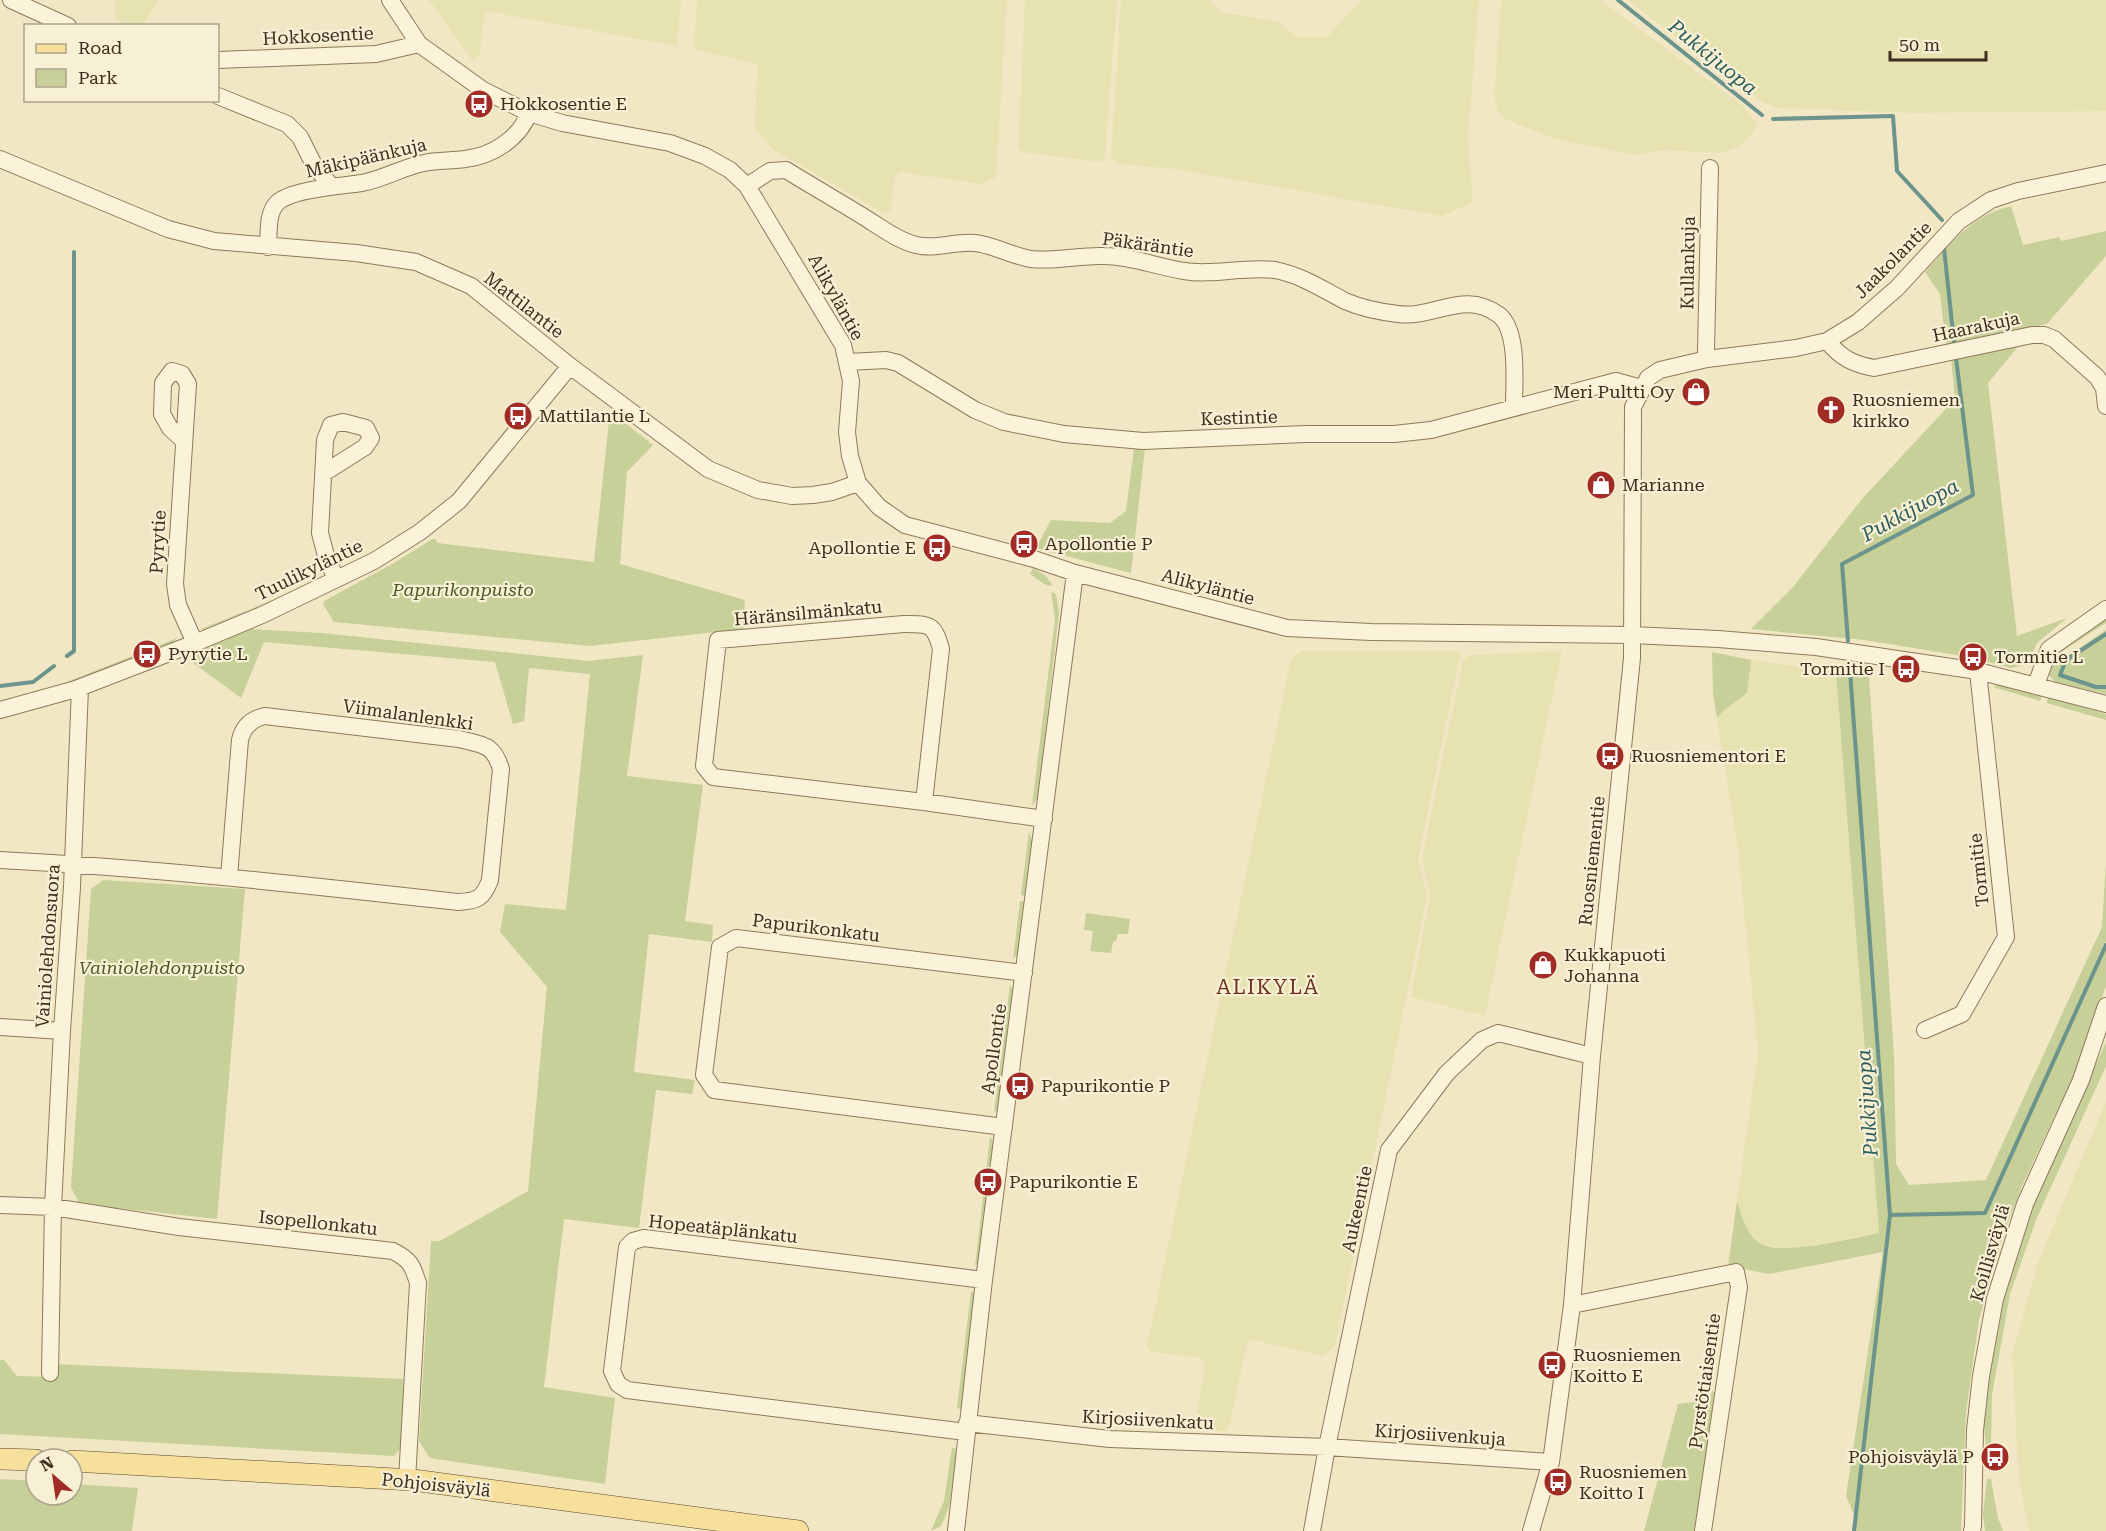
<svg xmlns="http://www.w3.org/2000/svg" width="2106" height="1531" font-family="'Roboto Serif',serif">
  <rect width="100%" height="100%" fill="#f1e7c5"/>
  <path fill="#e7e2b2" d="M114,0H159L143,25L129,26L114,19Z
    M429,0H681L677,46L485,11L479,56L472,60Z
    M697,0H1007L996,177L981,184L900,172L894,178L891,209L884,213L774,150L755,129L757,64L697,50L694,45Z
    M1025,0H1117L1105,157L1100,162L1021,152L1018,147Z
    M1121,0H1210L1222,12L1278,22L1298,37H1327L1361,0H1479L1468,138L1473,202L1442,216L1175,169L1117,164L1111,157Z
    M1501,0H1600L1742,105L1757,124L1751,135L1740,146L1724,153L1663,150L1636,155L1555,139L1505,119L1497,110L1494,96Z
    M1628,0H2106V111L1913,113L1777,108L1758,100Z
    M1302,651H1461L1418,858L1427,897L1335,1345L1324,1356L1248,1339L1230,1424L1225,1431H1198L1195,1424L1205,1363L1201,1358L1151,1352L1147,1346L1291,659Z
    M1562,651L1485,1016L1411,997L1430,895L1422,859L1463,660L1470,655Z
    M1751,660L1836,672L1879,1233L1790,1249L1762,1245L1745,1226L1737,1201L1758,1053L1738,851L1717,718L1723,711L1747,693Z
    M2106,1102V1531H2029L2019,1481L2012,1354L2038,1262Z"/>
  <path fill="#c6d098" d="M2011,206L2023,245L2059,237L2061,241L2106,231V256L2047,324L1946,345L1940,294L1925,272C1952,243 1970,216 2011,206Z
    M2021,343L1988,383L2017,636L2067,618L2037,643L2030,658L2023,665L2011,668L1969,657L1864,640L1751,629L1793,587L1862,499L1955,399L1951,357Z
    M610,411L653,445L627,472L620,564L745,600L743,629L590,646L334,622L323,604L324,601L394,563L434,538L438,543L594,562Z
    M1134,448H1145L1131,573L1036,548L1051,520L1110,523L1126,511Z
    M1033,568L1046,576L1053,586L1046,585L1030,574Z
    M298,590L206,631L201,629Z
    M1051,592L1056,594L1059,613L1038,798L1032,806L1055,619Z
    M2106,618V623L2058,654L2057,659L2062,660L2106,630V694L2056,683L2049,675L2047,665L2053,654Z
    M249,629L322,633L588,661L643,655L627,776L703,785L685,921L713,925L712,942L649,934L634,1072L695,1080L692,1094L656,1090L639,1228L564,1219L544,1387L615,1398L605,1484L430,1458L419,1441L431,1241H440L528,1191L547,987L500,932L505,904L566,910L590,674L529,668L524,721L513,724L495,662L264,642L241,698L184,656Z
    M177,638L171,646L88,680L0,706V701L52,688Z
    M1712,652L1751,660L1747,693L1723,711L1717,718L1713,693Z
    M1836,672L1869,676L1894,1056L1896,1164L1909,1185L1986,1180L2102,927L2106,862V986L2079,1064L2022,1186L2002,1238L1979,1320L1966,1412L1961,1531H1854L1855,1517L1846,1496L1883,1252L1769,1274L1728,1266L1737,1201C1741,1215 1748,1238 1763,1245C1784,1255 1854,1238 1879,1233Z
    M1999,684L2042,695L2040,701L1993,687Z
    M2048,697L2106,714V720L2047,703Z
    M1029,832L1033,843L1026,896L1021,895Z
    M103,880L245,889L217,1219L80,1204L71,1188L91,889Z
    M1020,901H1025L1018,953L1013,959Z
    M1086,913L1130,919L1128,934H1118L1116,941L1113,942L1111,953L1090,951L1093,931L1084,930Z
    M1010,985L1013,990L1000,1105L997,1111L994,1112Z
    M2106,1042V1066L2036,1220L2010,1294L1992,1395L1991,1446H1986L1983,1419L1985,1389L2002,1298L2037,1194Z
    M990,1137L994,1142L981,1259L975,1266Z
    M971,1292H973L975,1297L962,1409L957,1408Z
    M0,1360H4L17,1376L53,1377L54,1364L403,1379V1446L394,1456L0,1434Z
    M1712,1391L1717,1393L1694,1531H1644L1678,1404L1710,1400Z
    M952,1448L958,1449L949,1507L941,1526L931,1531L944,1501Z
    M0,1479L36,1481V1495H72V1484L138,1488L132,1531H0Z
    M1987,1479H1991L1998,1518L2003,1531H1985L1983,1514Z"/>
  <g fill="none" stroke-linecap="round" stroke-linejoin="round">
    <path stroke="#6c948c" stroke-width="4" d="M1618,0L1762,115
      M1773,119L1893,116L1897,171L1942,220
      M1944,248L1954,342
      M2106,634L2066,660L2060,675L2096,687H2106
      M1848,641L1842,564L1973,495L1956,358
      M67,656L74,651V252
      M1850,671L1890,1215L1854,1531
      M0,686L33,682L54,666
      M1890,1215L1985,1213L2106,945"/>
    <g stroke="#8e7959" stroke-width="18">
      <path id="minor" d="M11,0L68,26
        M390,0L419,44L483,90L529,113L562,123L670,143L705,156L730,170L747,186L843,345L851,381L847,432L850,456L858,483L879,507L905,525L1034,559L1075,573L1287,628L1371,632L1631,635L1718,639L1816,647L1978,671L2106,704
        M218,60L376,54L419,44
        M218,96L287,124L300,137L314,165L331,186
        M0,159L168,229L214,241L356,253L416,262L471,286L570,366L708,469L758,490L792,496L813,495L832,492L858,483
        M747,186L770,171L786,170C812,186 838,201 864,217C880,227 897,240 916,245C935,250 955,241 975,243C994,245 1012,256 1031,259C1056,262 1080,255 1104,256C1131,256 1158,267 1184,271C1214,276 1244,266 1275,270C1301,275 1322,289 1345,301C1361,308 1381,312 1398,314C1434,319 1464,289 1499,315C1519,331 1514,383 1514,407
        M268,247C269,233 267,213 277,203C291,189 343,186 362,183C384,179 403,167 424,163C437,160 452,161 465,159C492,156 519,139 529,113
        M1827,341C1841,358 1853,364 1874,368L2032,335H2044L2054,339L2097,377L2104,388L2106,406
        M1707,359L1706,351L1710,168
        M848,362L886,360L898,363L975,410L1004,422L1064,434L1143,441L1306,434H1394L1431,430L1616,381L1641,388
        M183,440L170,428L162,414L163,383L172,371L182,374L188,384L175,584L178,605L195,643
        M324,473L365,447L371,438L366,428L343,422L331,425L325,440L320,533L326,556L336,579
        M2036,685L2049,649L2106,609
        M0,710L76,689L195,643L262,615L374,561L420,532L459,501L570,366
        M924,802L941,649C934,623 929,624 904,624L718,640L704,766L713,777L924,802L1044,819
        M0,860C153,868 305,885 458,902C477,901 483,899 490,880L501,769C493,743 482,745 459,739L265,716C251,719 243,727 240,740L229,877
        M0,1027L62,1031
        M1925,1030L1962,1014L2006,937L1978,671
        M1004,1127L714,1090L704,1075L720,947L736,938L1024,973
        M0,1205L53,1207L179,1227L393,1251C410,1260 412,1264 418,1283L407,1480
        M1572,1305L1736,1272L1739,1287L1703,1531
        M50,1373L53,1207L62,1031L72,887L80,688
        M967,1423L1110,1439L1327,1447L1551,1462
        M966,1432L627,1390L618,1384L612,1371L627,1247L633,1241L644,1238L984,1280
        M956,1531L984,1280L1075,573
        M1312,1531L1327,1447L1389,1150L1447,1073L1482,1040L1498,1033L1592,1056
        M1531,1531L1551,1462L1572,1305L1592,1056L1632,658L1633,407L1648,378L1660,370L1707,359L1796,348L1827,341L1858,322L1897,288L1959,221L1991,200L2018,191L2106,173
        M1972,1531L1973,1526L1975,1430L1981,1376L1995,1299L2025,1204L2081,1080L2106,1006"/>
    </g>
    <g stroke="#5b462e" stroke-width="22">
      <path id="major" d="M0,1459L36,1460
        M72,1461L413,1480L798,1531"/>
    </g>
    <use href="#minor" stroke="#fbf3d9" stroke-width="16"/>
    <use href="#major" stroke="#f6e09b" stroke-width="21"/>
  </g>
  <defs>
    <g id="bus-disc" transform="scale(1.5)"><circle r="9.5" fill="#a12c25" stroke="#f8f0d5"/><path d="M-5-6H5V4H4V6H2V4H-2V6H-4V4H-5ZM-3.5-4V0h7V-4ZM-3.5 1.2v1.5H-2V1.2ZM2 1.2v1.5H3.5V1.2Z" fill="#fff"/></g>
    <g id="shop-disc" transform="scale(1.5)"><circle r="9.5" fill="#a12c25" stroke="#f8f0d5"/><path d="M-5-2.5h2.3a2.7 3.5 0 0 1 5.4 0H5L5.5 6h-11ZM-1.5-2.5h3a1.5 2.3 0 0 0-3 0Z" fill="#fff"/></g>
    <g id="church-disc" transform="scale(1.5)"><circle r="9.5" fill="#a12c25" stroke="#f8f0d5"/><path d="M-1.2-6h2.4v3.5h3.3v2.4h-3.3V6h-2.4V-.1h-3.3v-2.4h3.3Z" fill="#fff"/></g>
  </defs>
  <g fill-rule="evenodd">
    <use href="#bus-disc" x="479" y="104"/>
    <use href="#shop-disc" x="1696" y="392"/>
    <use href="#church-disc" x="1831" y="410"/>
    <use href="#bus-disc" x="518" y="416"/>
    <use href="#shop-disc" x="1601" y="485"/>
    <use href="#bus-disc" x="1024" y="544"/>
    <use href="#bus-disc" x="937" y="548"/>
    <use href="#bus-disc" x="147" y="654"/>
    <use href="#bus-disc" x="1973" y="657"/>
    <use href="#bus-disc" x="1906" y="669"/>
    <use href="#bus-disc" x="1610" y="756"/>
    <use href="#shop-disc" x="1543" y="965"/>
    <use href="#bus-disc" x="1020" y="1086"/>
    <use href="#bus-disc" x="988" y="1182"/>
    <use href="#bus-disc" x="1552" y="1365"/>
    <use href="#bus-disc" x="1995" y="1457"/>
    <use href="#bus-disc" x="1558" y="1482"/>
  </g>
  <g text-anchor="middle" stroke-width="4.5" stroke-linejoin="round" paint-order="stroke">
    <g font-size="18" fill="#3d2f1e" stroke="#f8f0d5">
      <text transform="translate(318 36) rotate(-3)" y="6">Hokkosentie</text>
      <text transform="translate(366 158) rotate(-13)" y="6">Mäkipäänkuja</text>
      <text transform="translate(1148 245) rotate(8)" y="6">Päkäräntie</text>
      <text transform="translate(1893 260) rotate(-45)" y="6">Jaakolantie</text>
      <text transform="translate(1688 263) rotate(-89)" y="6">Kullankuja</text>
      <text transform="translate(836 297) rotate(61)" y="6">Alikyläntie</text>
      <text transform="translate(524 305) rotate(38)" y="6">Mattilantie</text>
      <text transform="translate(1976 327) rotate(-12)" y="6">Haarakuja</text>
      <text transform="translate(1239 418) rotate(-2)" y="6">Kestintie</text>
      <text transform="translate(158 542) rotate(-87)" y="6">Pyrytie</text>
      <text transform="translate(309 570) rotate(-26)" y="6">Tuulikyläntie</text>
      <text transform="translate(1208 587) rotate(15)" y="6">Alikyläntie</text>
      <text transform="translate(808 613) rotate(-5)" y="6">Häränsilmänkatu</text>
      <text transform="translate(408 715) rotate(8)" y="6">Viimalanlenkki</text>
      <text transform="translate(1592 861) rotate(-84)" y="6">Ruosniementie</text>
      <text transform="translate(1979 870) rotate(-96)" y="6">Tormitie</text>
      <text transform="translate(816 928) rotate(7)" y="6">Papurikonkatu</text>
      <text transform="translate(48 946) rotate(-86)" y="6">Vainiolehdonsuora</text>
      <text transform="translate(994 1049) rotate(-82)" y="6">Apollontie</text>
      <text transform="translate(1357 1209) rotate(-78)" y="6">Aukeentie</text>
      <text transform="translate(318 1223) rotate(6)" y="6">Isopellonkatu</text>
      <text transform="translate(723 1229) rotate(6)" y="6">Hopeatäplänkatu</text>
      <text transform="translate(1990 1253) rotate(-74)" y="6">Koillisväylä</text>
      <text transform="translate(1705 1381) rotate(-82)" y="6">Pyrstötiaisentie</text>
      <text transform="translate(1148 1420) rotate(3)" y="6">Kirjosiivenkatu</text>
      <text transform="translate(1440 1435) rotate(4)" y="6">Kirjosiivenkuja</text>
      <text transform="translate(436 1485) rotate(6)" y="6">Pohjoisväylä</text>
    </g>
    <g font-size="18" fill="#3d2f1e" stroke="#f8f0d5" text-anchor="start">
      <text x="500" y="110">Hokkosentie E</text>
      <text x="1675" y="398" text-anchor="end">Meri Pultti Oy</text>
      <text x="1852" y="406">Ruosniemen<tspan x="1852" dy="21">kirkko</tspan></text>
      <text x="539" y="422">Mattilantie L</text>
      <text x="1622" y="491">Marianne</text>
      <text x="1045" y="550">Apollontie P</text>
      <text x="916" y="554" text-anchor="end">Apollontie E</text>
      <text x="168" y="660">Pyrytie L</text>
      <text x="1994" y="663">Tormitie L</text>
      <text x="1885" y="675" text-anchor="end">Tormitie I</text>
      <text x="1631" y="762">Ruosniementori E</text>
      <text x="1564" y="961">Kukkapuoti<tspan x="1564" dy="21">Johanna</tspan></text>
      <text x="1041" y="1092">Papurikontie P</text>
      <text x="1009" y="1188">Papurikontie E</text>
      <text x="1573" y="1361">Ruosniemen<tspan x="1573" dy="21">Koitto E</tspan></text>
      <text x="1974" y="1463" text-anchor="end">Pohjoisväylä P</text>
      <text x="1579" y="1478">Ruosniemen<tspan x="1579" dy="21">Koitto I</tspan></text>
    </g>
    <g font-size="18" font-style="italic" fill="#495b23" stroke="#f8f0d5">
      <text x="463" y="596">Papurikonpuisto</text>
      <text x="162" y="974">Vainiolehdonpuisto</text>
    </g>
    <g font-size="20" font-style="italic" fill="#2d5d5d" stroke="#f8f0d5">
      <text transform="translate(1713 57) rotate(39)" y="7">Pukkijuopa</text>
      <text transform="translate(1910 510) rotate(-29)" y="7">Pukkijuopa</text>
      <text transform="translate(1867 1103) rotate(-94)" y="7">Pukkijuopa</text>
    </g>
    <g font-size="21" letter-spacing="1.5" fill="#6c311b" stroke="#f8f0d5">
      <text x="1268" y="994">ALIKYLÄ</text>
    </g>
  </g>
  <rect x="24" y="24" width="195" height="78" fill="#f8f0d5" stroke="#ada38c" stroke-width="1.5"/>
  <rect x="36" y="44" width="30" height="9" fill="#f6e09b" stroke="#ada38c" stroke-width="1.5"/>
  <text x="78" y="54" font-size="18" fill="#3d2f1e">Road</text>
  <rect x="36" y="69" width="30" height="18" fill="#c6d098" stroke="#ada38c" stroke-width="1.5"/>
  <text x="78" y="84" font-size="18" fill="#3d2f1e">Park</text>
  <g transform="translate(54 1477) rotate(331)"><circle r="28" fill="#f8f0d5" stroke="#ada38c" stroke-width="1.5"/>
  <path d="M0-4.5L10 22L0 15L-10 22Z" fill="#a12c25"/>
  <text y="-9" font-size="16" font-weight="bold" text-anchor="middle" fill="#3d2f1e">N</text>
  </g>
  <path d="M1890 51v9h96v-9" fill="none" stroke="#3d2f1e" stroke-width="3"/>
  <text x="1899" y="51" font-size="18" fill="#3d2f1e" stroke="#f8f0d5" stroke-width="4.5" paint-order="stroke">50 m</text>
</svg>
